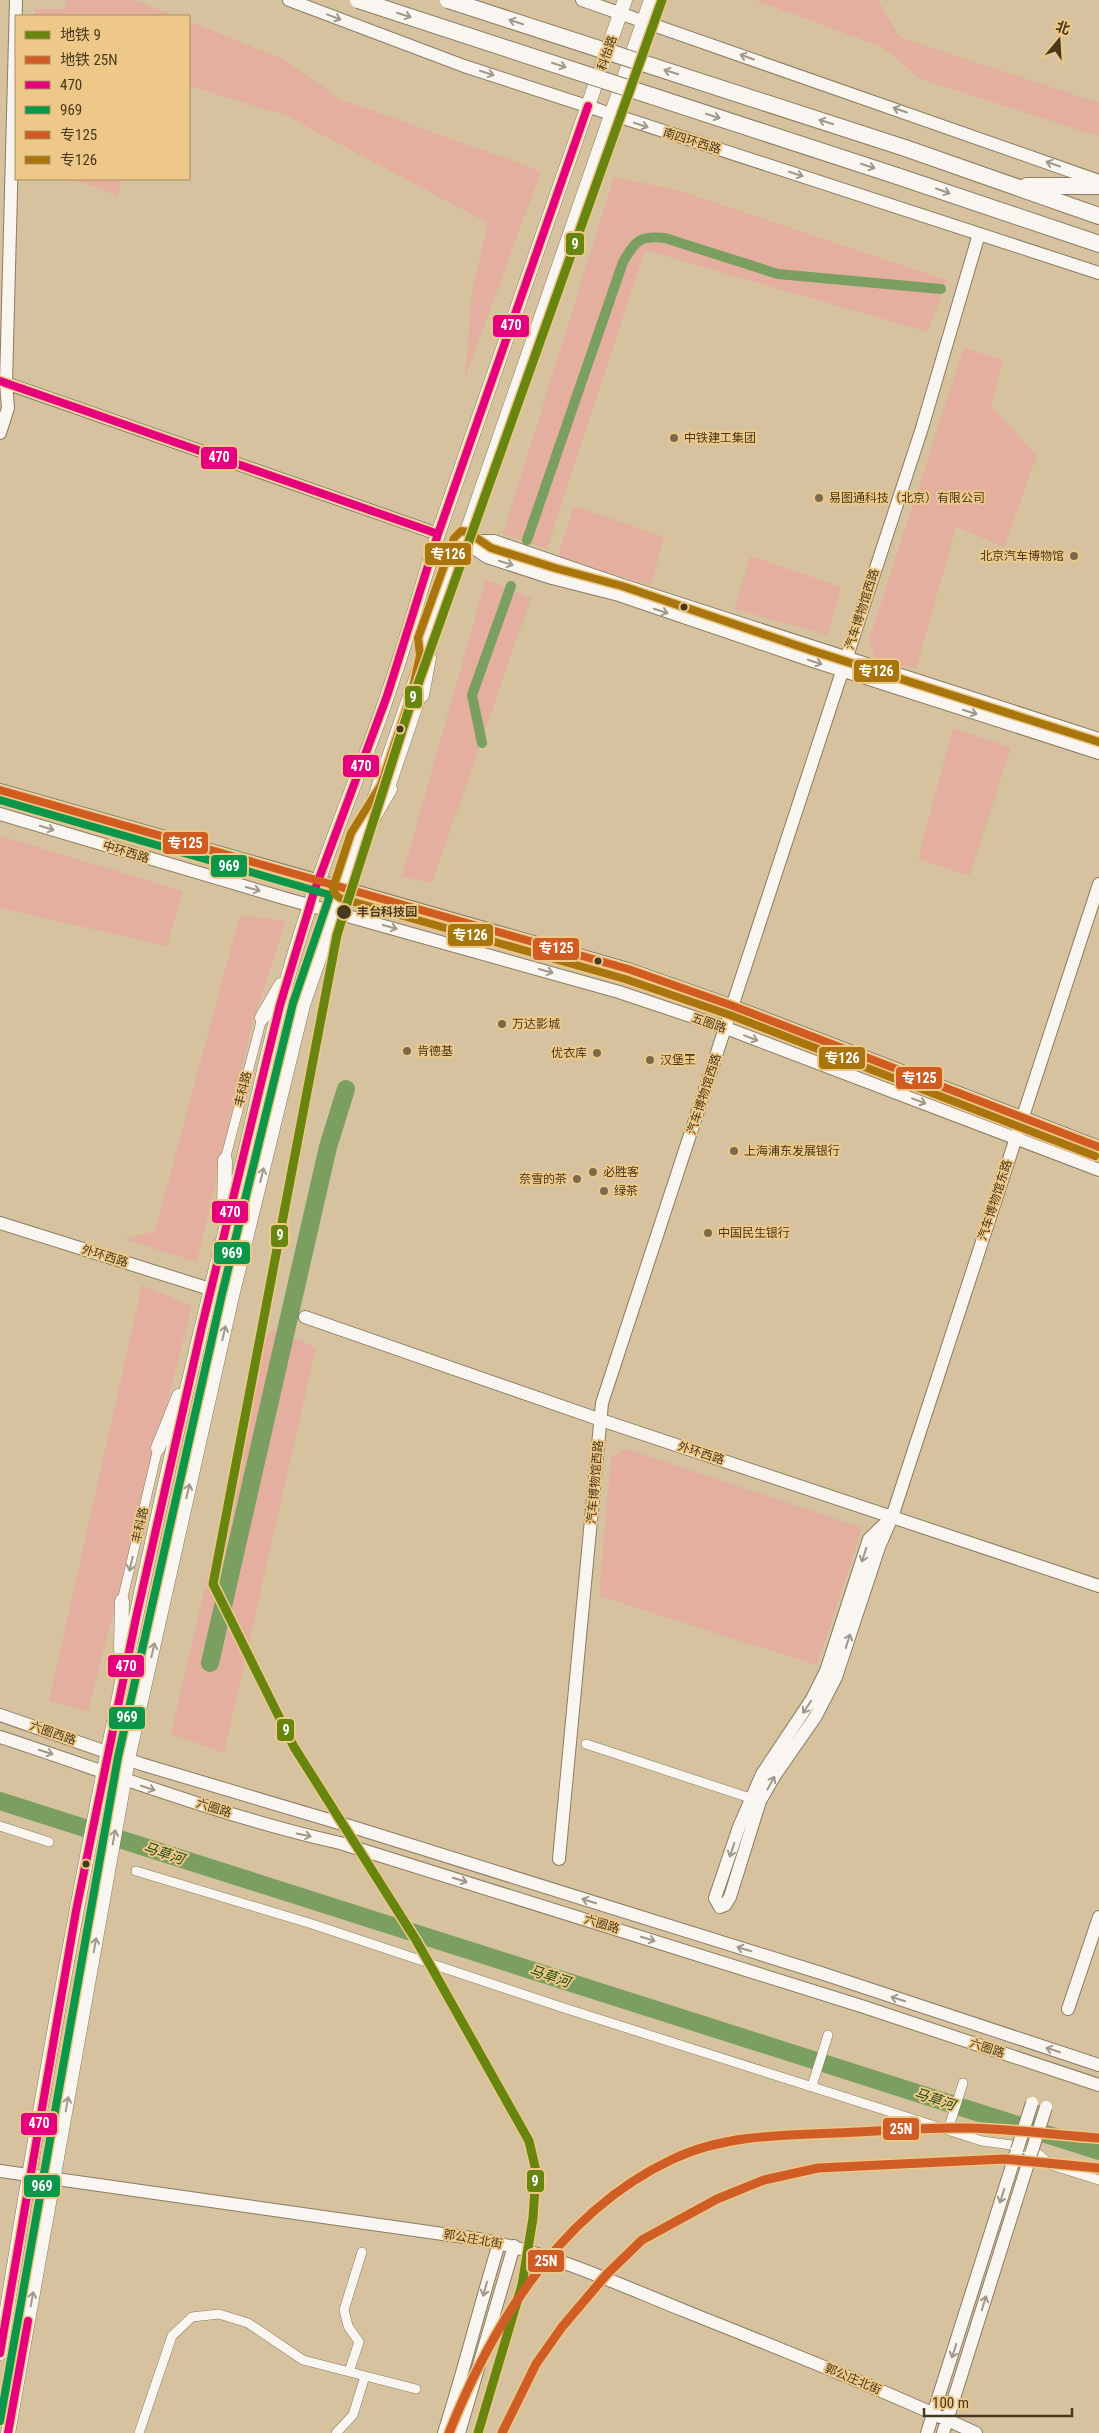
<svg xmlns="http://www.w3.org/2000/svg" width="1099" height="2433" font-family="'Roboto Condensed','Noto Sans SC',sans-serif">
  <rect width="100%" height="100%" fill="#d6c29f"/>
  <path fill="#e4af9f" d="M67,0H135L176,16H35V9H65Z
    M755,0H878L899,37L1099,103V136L920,79L884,48Z
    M189,21L285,60L340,99L541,171L465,378L472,292L488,223L285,115L189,86Z
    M614,177L681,191L947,280L928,332L645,250L547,549L503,534Z
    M72,179H122L118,196Z
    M964,348L1003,360L991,406L1037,455L1004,547L956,527L916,669L877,661L869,640Z
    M574,506L664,537L651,585L557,559Z
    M751,556L841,587L828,635L734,609Z
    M486,579L531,598L432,883L402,877Z
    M953,728L1011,748L969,876L918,859Z
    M0,836L183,891L167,946L0,908Z
    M240,915L286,921L253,1021L197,1262L124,1239L155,1231Z
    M142,1285L192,1306L88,1711L49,1701Z
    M272,1330L316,1347L224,1753L171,1734L262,1341Z
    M626,1449L862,1528L817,1665L599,1596L611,1458Z"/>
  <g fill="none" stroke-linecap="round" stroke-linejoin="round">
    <path stroke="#7a9f61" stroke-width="10" d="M527,540L623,262C635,241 640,235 665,238L778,274L941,289
      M482,743L472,695L511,586"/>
    <path stroke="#7a9f61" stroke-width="18" d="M210,1663L328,1147L346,1089
      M0,1801L1099,2151"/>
    <g stroke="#8a7c62" stroke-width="10">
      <path id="street" d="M390,789L422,695
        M225,1160L262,1018
        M122,1601L158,1448
        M586,1744L756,1800
        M0,1826L49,1842
        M136,1871L312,1924L561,2007L982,2141L1012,2145L1037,2153L1051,2165L1099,2180
        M812,2086L828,2035
        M948,2130L963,2083
        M349,2372L359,2342L348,2326L344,2310L362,2252
        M139,2433L172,2336L192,2317L219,2314L248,2323L303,2360L416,2389
        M336,2433L353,2415L365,2376"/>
    </g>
    <g stroke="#8a7c62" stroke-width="14">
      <path id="secondary" d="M289,0L464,66L1099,273
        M582,0L1099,181
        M0,381L438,534
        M0,433L8,408L6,383L16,0
        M463,541L487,557L552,578L619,595L810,660L1099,753
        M463,541H494L622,585L1099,739
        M0,790L628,969L733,1006L1099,1147
        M0,814L287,899L619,992L726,1028L1099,1170
        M0,1223L210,1289
        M305,1317L601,1420L1099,1586
        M892,1517L869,1539L826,1671L812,1699L762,1774L739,1827L715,1898L720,1907L725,1905L730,1897L760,1801L775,1775L816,1716L836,1677L879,1547L892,1517L1099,884
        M0,1715L141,1764L356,1828L824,1974L1099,2065
        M0,1737C113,1774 224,1817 340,1843L861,2006L1099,2085
        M559,1859L602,1403L922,428L979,234
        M1068,2009L1099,1917
        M0,2171L478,2239C549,2252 618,2284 685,2311C783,2350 881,2389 976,2433
        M444,2433C464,2370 480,2306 499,2243
        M459,2433L514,2246
        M927,2433L1017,2150
        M943,2433L1031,2154"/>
    </g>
    <g stroke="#8a7c62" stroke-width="15">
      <path id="primary" d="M422,695L429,658
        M372,820L390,789
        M262,1018L281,985
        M224,1212L225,1160
        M158,1448L179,1396
        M121,1650L122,1601
        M0,2353C62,1959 139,1568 238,1181C255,1114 268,1046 287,980C309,901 338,825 368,749C395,679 416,606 438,534L625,0
        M8,2433L128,1759L232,1296L303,1005L651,0"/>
    </g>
    <g stroke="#8a7c62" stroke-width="18">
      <path id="highway" d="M905,148L1099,216
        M897,176L1099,244
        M1027,186H1099"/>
    </g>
    <use href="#street" stroke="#f9f6f1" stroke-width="9"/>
    <use href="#secondary" stroke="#f9f6f1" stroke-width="12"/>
    <use href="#primary" stroke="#f9f6f1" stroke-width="14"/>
    <use href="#highway" stroke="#f9f6f1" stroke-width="16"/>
    <g stroke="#8a7c62" stroke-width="14" stroke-linecap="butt">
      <path id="secondary-bridge" d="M1017,2150L1032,2103
        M1031,2154L1046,2107"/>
    </g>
    <g stroke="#8a7c62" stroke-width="18" stroke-linecap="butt">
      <path id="highway-bridge" d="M358,0L897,176
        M448,0L905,148"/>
    </g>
    <use href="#secondary-bridge" stroke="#f9f6f1" stroke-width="12"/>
    <use href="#highway-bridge" stroke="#f9f6f1" stroke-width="16"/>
    <g stroke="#edc888" stroke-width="11">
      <path id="bus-1" d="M0,381L438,534
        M0,2353L76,1911L136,1618L202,1326L280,1005L314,892L387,696L438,534L588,106
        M8,2433L28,2321"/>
    </g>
    <g stroke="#edc888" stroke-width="11">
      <path id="bus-2" d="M0,800L330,895L293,1003L222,1294L118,1757L0,2421"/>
    </g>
    <g stroke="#edc888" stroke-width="11">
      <path id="bus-3" d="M0,790L628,969L733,1006L1099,1147"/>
    </g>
    <g stroke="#edc888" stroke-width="11">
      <path id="bus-4" d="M1095,1156L730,1015L625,979L340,898L335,894L333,888L351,833L381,785L412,692L420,655L418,638L454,538L461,531L468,532L491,548L555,568L622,586L813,651L1099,742"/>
    </g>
    <use href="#bus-1" stroke="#e5007d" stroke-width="8"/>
    <use href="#bus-2" stroke="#0b9649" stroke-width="8"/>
    <use href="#bus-3" stroke="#d05c21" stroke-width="8"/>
    <use href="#bus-4" stroke="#a8750e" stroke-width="8"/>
    <g stroke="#edc888" stroke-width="12">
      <path id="metro-1" d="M478,2433L522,2285L533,2218L536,2171L529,2141L416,1940L294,1747L213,1584L337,935L408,712L662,0"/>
    </g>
    <g stroke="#edc888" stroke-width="12">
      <path id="metro-2" d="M449,2433C493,2323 561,2211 673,2159C724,2135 782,2135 837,2133C881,2131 924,2127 968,2128C1012,2129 1055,2135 1099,2138
        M502,2433L536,2364L562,2327L607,2274L642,2240L717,2199L764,2180L818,2168L1004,2159L1099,2168"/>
    </g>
    <use href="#metro-1" stroke="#68860f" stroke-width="9"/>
    <use href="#metro-2" stroke="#d15d26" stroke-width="9"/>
  </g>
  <defs><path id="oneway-shaft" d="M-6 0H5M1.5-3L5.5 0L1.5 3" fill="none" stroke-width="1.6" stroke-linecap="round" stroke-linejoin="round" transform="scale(1.25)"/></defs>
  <g stroke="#a09888">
    <use href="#oneway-shaft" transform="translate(404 15) rotate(18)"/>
    <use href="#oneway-shaft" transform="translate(334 17) rotate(21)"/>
    <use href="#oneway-shaft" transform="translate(516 22) rotate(-162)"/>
    <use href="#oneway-shaft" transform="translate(747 57) rotate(-161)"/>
    <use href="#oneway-shaft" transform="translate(559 65) rotate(18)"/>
    <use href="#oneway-shaft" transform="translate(671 72) rotate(-162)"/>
    <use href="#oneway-shaft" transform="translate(487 73) rotate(18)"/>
    <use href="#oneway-shaft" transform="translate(900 110) rotate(-161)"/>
    <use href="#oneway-shaft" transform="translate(713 116) rotate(18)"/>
    <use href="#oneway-shaft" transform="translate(826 122) rotate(-162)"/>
    <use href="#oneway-shaft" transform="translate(641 125) rotate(18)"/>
    <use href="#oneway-shaft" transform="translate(1053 164) rotate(-161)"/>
    <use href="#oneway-shaft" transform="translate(868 166) rotate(18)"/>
    <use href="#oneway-shaft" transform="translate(796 174) rotate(18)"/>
    <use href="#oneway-shaft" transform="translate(943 191) rotate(19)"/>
    <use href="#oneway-shaft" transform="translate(506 563) rotate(18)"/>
    <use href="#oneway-shaft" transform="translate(661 611) rotate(18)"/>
    <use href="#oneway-shaft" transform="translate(815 662) rotate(18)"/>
    <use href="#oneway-shaft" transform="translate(970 712) rotate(18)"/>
    <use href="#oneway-shaft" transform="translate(47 828) rotate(17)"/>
    <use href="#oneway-shaft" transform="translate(253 889) rotate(16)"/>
    <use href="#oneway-shaft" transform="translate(390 927) rotate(16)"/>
    <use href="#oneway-shaft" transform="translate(546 971) rotate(16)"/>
    <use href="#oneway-shaft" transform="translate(751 1038) rotate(21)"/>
    <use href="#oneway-shaft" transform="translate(919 1101) rotate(21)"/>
    <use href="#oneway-shaft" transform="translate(262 1175) rotate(-76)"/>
    <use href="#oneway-shaft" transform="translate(224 1333) rotate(-77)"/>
    <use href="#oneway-shaft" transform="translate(188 1491) rotate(-77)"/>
    <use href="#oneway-shaft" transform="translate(864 1555) rotate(108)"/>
    <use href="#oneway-shaft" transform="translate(131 1564) rotate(103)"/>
    <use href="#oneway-shaft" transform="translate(848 1641) rotate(-72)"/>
    <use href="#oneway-shaft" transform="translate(153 1650) rotate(-77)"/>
    <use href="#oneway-shaft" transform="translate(807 1707) rotate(124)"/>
    <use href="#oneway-shaft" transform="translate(46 1752) rotate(18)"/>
    <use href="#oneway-shaft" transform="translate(771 1783) rotate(-61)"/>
    <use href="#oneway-shaft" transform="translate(148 1788) rotate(18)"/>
    <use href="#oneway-shaft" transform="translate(304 1835) rotate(12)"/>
    <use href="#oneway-shaft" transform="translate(114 1837) rotate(-80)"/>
    <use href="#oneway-shaft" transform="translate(732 1850) rotate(108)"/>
    <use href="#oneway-shaft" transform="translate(460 1880) rotate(17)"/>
    <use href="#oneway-shaft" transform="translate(589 1901) rotate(-163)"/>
    <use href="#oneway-shaft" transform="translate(648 1939) rotate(17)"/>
    <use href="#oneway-shaft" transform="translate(95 1945) rotate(-80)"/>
    <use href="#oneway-shaft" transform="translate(744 1949) rotate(-163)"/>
    <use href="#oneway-shaft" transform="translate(898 1999) rotate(-162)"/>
    <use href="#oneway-shaft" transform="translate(1053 2050) rotate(-162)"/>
    <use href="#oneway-shaft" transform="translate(67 2104) rotate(-80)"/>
    <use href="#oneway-shaft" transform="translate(1002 2196) rotate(108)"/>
    <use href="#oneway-shaft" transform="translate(485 2289) rotate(106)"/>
    <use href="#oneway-shaft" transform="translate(32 2299) rotate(-80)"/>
    <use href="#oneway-shaft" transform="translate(984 2303) rotate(-73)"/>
    <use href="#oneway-shaft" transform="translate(954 2351) rotate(108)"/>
  </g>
  <g fill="#7a694b" stroke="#edc888" stroke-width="2">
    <circle cx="674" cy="438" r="5"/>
    <circle cx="819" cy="498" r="5"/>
    <circle cx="1074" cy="556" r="5"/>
    <circle cx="502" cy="1024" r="5"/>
    <circle cx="407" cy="1051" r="5"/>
    <circle cx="597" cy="1053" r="5"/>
    <circle cx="650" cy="1060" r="5"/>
    <circle cx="734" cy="1151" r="5"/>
    <circle cx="593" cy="1172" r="5"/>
    <circle cx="577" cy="1179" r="5"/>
    <circle cx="604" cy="1191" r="5"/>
    <circle cx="708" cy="1233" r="5"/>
  </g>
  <g fill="#48391e" stroke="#edc888" stroke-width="2">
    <circle cx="684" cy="607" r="4.5"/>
    <circle cx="400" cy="729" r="4.5"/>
    <circle cx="344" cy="912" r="8"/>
    <circle cx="598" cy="961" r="4.5"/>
    <circle cx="86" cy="1864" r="4.5"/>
  </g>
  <g text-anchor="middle" stroke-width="4" stroke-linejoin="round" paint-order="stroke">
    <g font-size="12" fill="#48391e" stroke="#edc888">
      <text transform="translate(607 53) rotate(-71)" y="4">科怡路</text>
      <text transform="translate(692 141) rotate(17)" y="4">南四环西路</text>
      <text transform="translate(862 609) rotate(-72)" y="4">汽车博物馆西路</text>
      <text transform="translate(126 852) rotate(17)" y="4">中环西路</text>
      <text transform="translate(709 1023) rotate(19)" y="4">五圈路</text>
      <text transform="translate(243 1089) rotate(-76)" y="4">丰科路</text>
      <text transform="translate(704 1094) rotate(-72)" y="4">汽车博物馆西路</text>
      <text transform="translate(995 1200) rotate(-72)" y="4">汽车博物馆东路</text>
      <text transform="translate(105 1256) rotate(17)" y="4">外环西路</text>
      <text transform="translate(701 1453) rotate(18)" y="4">外环西路</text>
      <text transform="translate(595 1482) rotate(-85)" y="4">汽车博物馆西路</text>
      <text transform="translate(140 1525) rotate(-77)" y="4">丰科路</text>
      <text transform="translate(53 1733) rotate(19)" y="4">六圈西路</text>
      <text transform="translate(214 1808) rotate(17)" y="4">六圈路</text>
      <text transform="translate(602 1924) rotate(17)" y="4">六圈路</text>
      <text transform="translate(987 2048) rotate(18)" y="4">六圈路</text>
      <text transform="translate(473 2239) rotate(10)" y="4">郭公庄北街</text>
      <text transform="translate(853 2379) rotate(23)" y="4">郭公庄北街</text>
    </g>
    <g font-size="12" fill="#48391e" stroke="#edc888" text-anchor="start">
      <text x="684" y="442">中铁建工集团</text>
      <text x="829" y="502">易图通科技（北京）有限公司</text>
      <text x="1064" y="560" text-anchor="end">北京汽车博物馆</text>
      <text x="512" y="1028">万达影城</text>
      <text x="417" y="1055">肯德基</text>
      <text x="587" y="1057" text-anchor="end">优衣库</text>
      <text x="660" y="1064">汉堡王</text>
      <text x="744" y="1155">上海浦东发展银行</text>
      <text x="603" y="1176">必胜客</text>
      <text x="567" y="1183" text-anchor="end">奈雪的茶</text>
      <text x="614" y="1195">绿茶</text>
      <text x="718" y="1237">中国民生银行</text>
    </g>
    <g font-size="12" font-weight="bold" fill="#48391e" stroke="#edc888" text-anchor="start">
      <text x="357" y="916">丰台科技园</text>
    </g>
    <g font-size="14" font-style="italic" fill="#1f4a17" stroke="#edc888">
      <text transform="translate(164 1853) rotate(18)" y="5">马草河</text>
      <text transform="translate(550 1976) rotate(18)" y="5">马草河</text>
      <text transform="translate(935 2099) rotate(18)" y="5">马草河</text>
    </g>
  </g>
  <g stroke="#edc888" stroke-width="2">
    <rect x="565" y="232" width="20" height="24" rx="5" fill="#68860f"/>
    <rect x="492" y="314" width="38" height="24" rx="5" fill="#e5007d"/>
    <rect x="200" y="446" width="38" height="24" rx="5" fill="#e5007d"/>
    <rect x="424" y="542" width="48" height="24" rx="5" fill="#a8750e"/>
    <rect x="853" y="659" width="47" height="24" rx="5" fill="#a8750e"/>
    <rect x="404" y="685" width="19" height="24" rx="5" fill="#68860f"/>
    <rect x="342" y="754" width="38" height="24" rx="5" fill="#e5007d"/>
    <rect x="162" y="831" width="47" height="24" rx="5" fill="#d05c21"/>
    <rect x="210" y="854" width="38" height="24" rx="5" fill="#0b9649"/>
    <rect x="447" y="923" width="47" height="24" rx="5" fill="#a8750e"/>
    <rect x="532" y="937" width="48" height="24" rx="5" fill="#d05c21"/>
    <rect x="818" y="1046" width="48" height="24" rx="5" fill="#a8750e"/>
    <rect x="895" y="1066" width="48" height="24" rx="5" fill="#d05c21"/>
    <rect x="211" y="1200" width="38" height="24" rx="5" fill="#e5007d"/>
    <rect x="270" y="1224" width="19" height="24" rx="5" fill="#68860f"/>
    <rect x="213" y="1241" width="38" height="24" rx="5" fill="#0b9649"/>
    <rect x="107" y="1654" width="38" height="24" rx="5" fill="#e5007d"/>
    <rect x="108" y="1706" width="38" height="24" rx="5" fill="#0b9649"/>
    <rect x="276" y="1718" width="19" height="24" rx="5" fill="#68860f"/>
    <rect x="20" y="2112" width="38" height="24" rx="5" fill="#e5007d"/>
    <rect x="882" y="2117" width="38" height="24" rx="5" fill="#d15d26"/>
    <rect x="526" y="2169" width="19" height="24" rx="5" fill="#68860f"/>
    <rect x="23" y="2174" width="38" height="24" rx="5" fill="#0b9649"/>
    <rect x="527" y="2249" width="38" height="24" rx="5" fill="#d15d26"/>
  </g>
  <g font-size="14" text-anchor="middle" font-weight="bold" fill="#fff">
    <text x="575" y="249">9</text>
    <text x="511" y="330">470</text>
    <text x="219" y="462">470</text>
    <text x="448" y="559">专126</text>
    <text x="876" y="676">专126</text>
    <text x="413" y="702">9</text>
    <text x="361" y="771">470</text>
    <text x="185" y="848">专125</text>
    <text x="229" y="871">969</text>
    <text x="470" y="940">专126</text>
    <text x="556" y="953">专125</text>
    <text x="842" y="1063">专126</text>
    <text x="919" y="1083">专125</text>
    <text x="230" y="1217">470</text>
    <text x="280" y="1240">9</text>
    <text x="232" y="1258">969</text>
    <text x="126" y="1671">470</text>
    <text x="127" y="1722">969</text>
    <text x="286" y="1735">9</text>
    <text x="39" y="2128">470</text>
    <text x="901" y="2134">25N</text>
    <text x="535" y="2186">9</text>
    <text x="42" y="2191">969</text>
    <text x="546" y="2266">25N</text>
  </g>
  <rect x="15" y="15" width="175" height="165" fill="#edc888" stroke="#ab8f5e"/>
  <rect x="25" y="31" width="25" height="8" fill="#68860f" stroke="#ab8f5e"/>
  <text x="60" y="40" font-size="15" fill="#48391e">地铁 9</text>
  <rect x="25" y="56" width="25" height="8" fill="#d15d26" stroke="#ab8f5e"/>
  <text x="60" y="65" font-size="15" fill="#48391e">地铁 25N</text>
  <rect x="25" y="81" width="25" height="8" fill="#e5007d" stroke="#ab8f5e"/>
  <text x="60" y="90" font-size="15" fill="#48391e">470</text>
  <rect x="25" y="106" width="25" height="8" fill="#0b9649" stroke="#ab8f5e"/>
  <text x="60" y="115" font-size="15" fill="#48391e">969</text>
  <rect x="25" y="131" width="25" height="8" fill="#d05c21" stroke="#ab8f5e"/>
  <text x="60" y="140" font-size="15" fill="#48391e">专125</text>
  <rect x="25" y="156" width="25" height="8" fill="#a8750e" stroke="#ab8f5e"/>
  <text x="60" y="165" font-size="15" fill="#48391e">专126</text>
  <g transform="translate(1059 40) rotate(18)" stroke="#edc888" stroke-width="4" paint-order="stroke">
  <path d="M0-4L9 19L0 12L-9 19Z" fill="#48391e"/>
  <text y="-8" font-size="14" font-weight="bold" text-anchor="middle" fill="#48391e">北</text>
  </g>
  <path d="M924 2408v8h148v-8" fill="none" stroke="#48391e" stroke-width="2.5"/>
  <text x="932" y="2408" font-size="15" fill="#48391e" stroke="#edc888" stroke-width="4" paint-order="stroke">100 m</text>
</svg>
